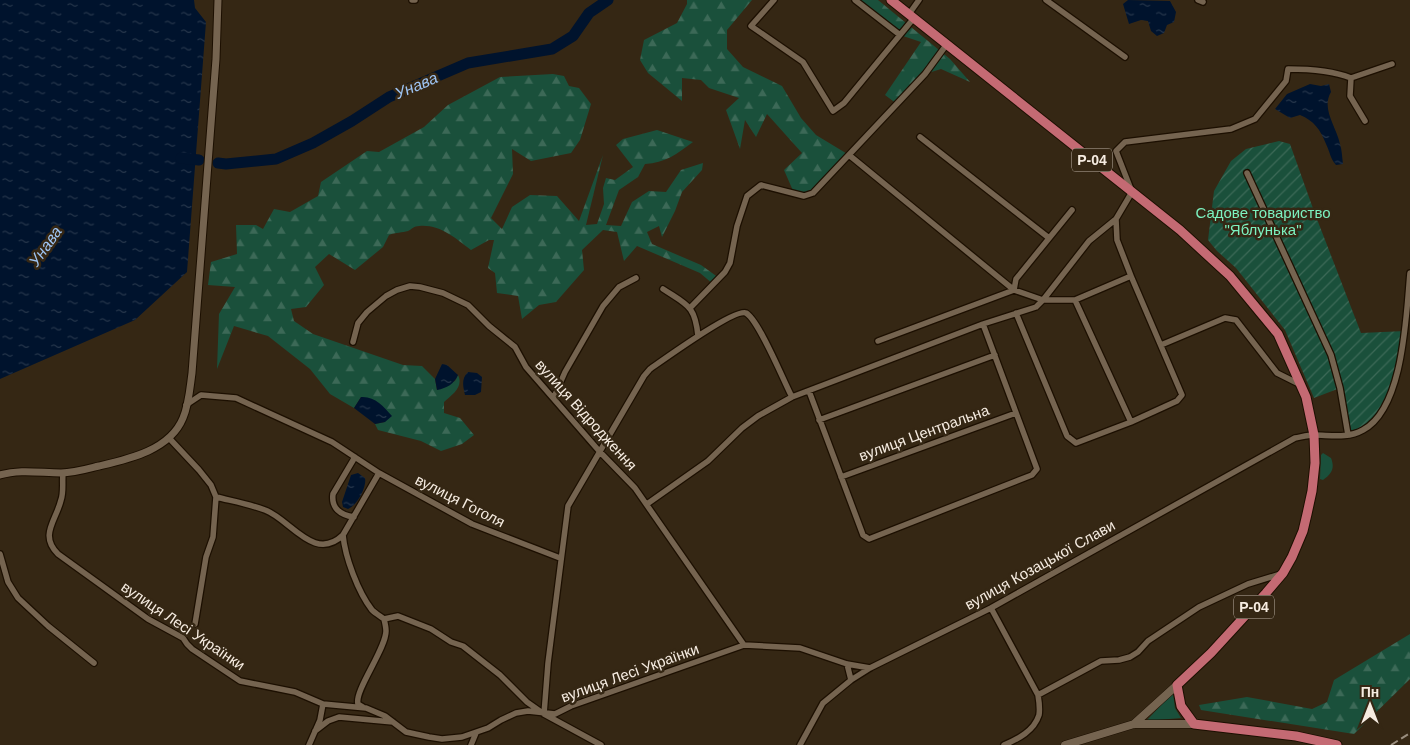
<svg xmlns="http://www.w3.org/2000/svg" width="1410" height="745" font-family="Helvetica,sans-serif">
  <defs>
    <pattern id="forest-firs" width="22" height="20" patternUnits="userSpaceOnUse" patternTransform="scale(1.25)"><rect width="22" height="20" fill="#1a503b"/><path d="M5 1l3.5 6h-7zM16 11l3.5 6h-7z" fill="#3c6957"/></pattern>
    <pattern id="garden-furrows" width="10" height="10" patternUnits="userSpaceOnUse" patternTransform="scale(1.25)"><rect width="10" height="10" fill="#1a503b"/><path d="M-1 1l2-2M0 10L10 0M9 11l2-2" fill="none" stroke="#3c6957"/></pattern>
    <pattern id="water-ripples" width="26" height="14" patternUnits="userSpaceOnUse" patternTransform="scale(1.25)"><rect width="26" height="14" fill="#00132d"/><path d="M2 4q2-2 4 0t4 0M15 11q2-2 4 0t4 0" fill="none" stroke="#26364b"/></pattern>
  </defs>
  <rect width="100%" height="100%" fill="#352714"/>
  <path fill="#1a503b" d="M1323,453L1331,458C1335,468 1332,474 1323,480L1320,479L1321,455Z
    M1173,693L1175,708L1181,718L1146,721Z"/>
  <path fill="url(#forest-firs)" d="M687,0H752L727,30V49L743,67L782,86L801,118L816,135L849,155L813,193L804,196L794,193L784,170L802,153L767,114L756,137L745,120L740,149L726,110L739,98L709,88L701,80L682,78V101L648,73L640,60L644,40L677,23L687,4Z
    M855,0H878L950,59L970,82L941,69L925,74L897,104L885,95L921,42L900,35Z
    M553,74L564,76L569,86L579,88L591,104L580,140L571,153L531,161L512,149L513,174L491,218L502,229L512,207L530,195L557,196L579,221L603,155L586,225L597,224L604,204L603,188L606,178L615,180L633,167L616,145L623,139L657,130L693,142C677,154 665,163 645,164L638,177L619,190L606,225L621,226L632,202L649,191L666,192L681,170L703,163L702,170L682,192L675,211L662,237L659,226L647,232L652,244L701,265L719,278L713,284L700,273L637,246L624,261L617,232L603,230L582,250L584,270L556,302L539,305L522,319L518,296L497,293L495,273L488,268L494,240H489L471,250C455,238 440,224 419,226C414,226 412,229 408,231C402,233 396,232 389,235L383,247L355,270L329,254L315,267L324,285L306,307L291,309L294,321L313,334L403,365L422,366L435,379L437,390L455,381L458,375C464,387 452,395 444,402V413L460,418L474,435L462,444L441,451L421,441L378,430L375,424L385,422L361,397L354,408L330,394L310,369L268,336L234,326L217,369L219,314L235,287L208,285L211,262L237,254L236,225H256L263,229L274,209L290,212L318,196L321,182L367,151L379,152L424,127L448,105L500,77Z
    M1410,634V679L1354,734L1201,710L1199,705L1247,697L1312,709L1327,702L1334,680Z"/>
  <path fill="url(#garden-furrows)" d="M1279,141L1290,144L1315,214L1361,333L1405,331C1402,351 1388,414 1373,426C1366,431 1356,433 1348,435L1340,388L1314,398L1285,330L1236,268L1217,251L1208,240L1214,191L1231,161L1246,149Z"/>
  <path fill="url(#water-ripples)" d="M0,0H194L195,8L206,22L187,272L135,320L0,379Z
    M1128,0L1170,1L1176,12L1174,22L1167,25L1164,33L1157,36L1151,31L1148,21L1141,20L1129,24L1123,4Z
    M1310,84L1321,86L1329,84L1331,92C1321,109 1336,126 1340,144C1342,150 1342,157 1343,164L1336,165C1330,158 1330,152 1326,144C1320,129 1314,121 1300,115L1290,118L1275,109L1287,94Z
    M442,364L447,365L458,375C454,384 447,388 437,390L435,379Z
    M468,372L477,373L482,377L481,392L475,395H465C463,386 461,379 468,372Z
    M361,397C375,396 383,406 392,416L385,422L375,424L354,408Z
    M358,473L365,478C367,487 357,506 348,509L343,507L342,502L351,475Z"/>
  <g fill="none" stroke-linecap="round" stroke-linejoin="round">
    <path stroke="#00132d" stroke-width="11" d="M181,158L199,160
      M218,163L226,164L276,159L313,143L352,121L389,97L468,63L552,49L573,36L589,13L608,0"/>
    <g stroke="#1c0f01" stroke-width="8">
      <path id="minor" d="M412,0H415
        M774,0L751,26L803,62L833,111L844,103L914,18
        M855,0L900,35
        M1046,0L1125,57
        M1198,0L1203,2
        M909,14L919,0
        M1351,78L1350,96L1365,121
        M920,137L1049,238
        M849,155L1014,290L1043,300H1075L1131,276L1117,240L1116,219
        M1247,173L1331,355L1340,388L1348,435
        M663,289C687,305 695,305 698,336
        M1075,300L1131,422L1177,401L1182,395L1131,276
        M691,307L725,272L730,263L737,226L747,196L761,185L804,196L813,193L925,74L947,44
        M1016,313L1067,436L1076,443L1131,422
        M878,341L1014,290L1016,279L1072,210
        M353,342L358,323L367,312L386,296L397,290L410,286L420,287L443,293L468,305L489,326L515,347L526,367L600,452L635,488L744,645
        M1161,345L1225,318L1236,320L1277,373L1301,385
        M809,391L863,535L869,539L1032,475L1037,469L983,324
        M554,397L565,372L603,306L619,287L636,278
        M186,405L201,395L236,398L332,442L379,473L472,524L560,558
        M819,420L995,355
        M169,438L199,470L211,485L216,497L213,537L206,557L195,624
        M63,473C62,482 64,492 61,500C56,521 39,535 58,554L148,619L183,638L187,644L192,649L240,681L295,692L323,704L366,708L385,716L406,732L429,737L442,739L462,737L488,728L501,720L516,713L528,711L555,714L571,706L744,645L800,648L847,664L870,668
        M841,477L1016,413
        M216,497C232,501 249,504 265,510C290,519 314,563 343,535C345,557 358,592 372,610C375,613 380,616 384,619C385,623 386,627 386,631C386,649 354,691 358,704L363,707
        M647,504L708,461L742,428L758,416L792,397L983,324L1036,307L1043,300L1089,241L1116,219L1132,192L1116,151L1125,142L1231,129L1255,119L1286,81L1288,69C1309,69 1331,70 1351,78L1392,64
        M354,517C340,515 331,508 333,494L355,457
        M343,535L379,473
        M0,554L8,582L18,598L48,626L94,663
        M991,608L1038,695
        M384,619L398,616L431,629L451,642L463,646L500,675L527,702L544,714L601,745
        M847,664L851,680
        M544,714L548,663L568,506L644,376L650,369C663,360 735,308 746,313C759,320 784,382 792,397
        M315,731L328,721L339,717L393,722
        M309,745L320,720L323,704
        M471,745L476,733
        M800,745L823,703L851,680L870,668L991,608L1295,438C1301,437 1308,435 1314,435C1330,435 1347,439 1363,430C1404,408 1406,315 1410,273
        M1004,745C1018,739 1034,731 1039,715C1040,709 1039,701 1038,695L1101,661L1119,660L1130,657L1138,652L1148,641L1199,607L1248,584L1281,574"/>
    </g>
    <g stroke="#1c0f01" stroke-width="9">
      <path id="tertiary" d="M0,475C20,469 41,473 61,473C74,473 87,469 99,466C129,459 170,450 183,418C189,404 190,387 192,373L216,59L218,0"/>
    </g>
    <g stroke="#1c0f01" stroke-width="9">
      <path id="secondary" d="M1134,724L1177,685
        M1065,745L1134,724H1194"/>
    </g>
    <g stroke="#1c0f01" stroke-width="11">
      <path id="primary" d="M891,0L1180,230L1230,276L1278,334L1306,397L1314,435L1315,463L1312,491L1307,514L1303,531L1292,557L1283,573L1266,593L1211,653L1177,685L1181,706L1194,724L1296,736L1337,745"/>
    </g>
    <use href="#minor" stroke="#756450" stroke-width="5.5"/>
    <use href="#tertiary" stroke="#756450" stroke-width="7"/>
    <use href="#secondary" stroke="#756450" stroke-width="8"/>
    <use href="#primary" stroke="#c46a73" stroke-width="9"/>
    <path stroke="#9a8e7f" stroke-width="2" stroke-dasharray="8 4" stroke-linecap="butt" d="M1391,745L1410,733"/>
  </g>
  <g text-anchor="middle" stroke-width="5" stroke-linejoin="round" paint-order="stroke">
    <g fill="#352714" stroke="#bcb1a4" stroke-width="1">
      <rect x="1072" y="148.5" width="40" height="23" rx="4"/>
      <rect x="1234" y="595.5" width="40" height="23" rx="4"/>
    </g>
    <g font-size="14" font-weight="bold" fill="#f6ece1">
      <text x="1092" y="165">Р-04</text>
      <text x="1254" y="612">Р-04</text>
    </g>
    <g font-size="15" fill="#7cf2c0" stroke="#352714">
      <text x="1263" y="218">Садове товариство<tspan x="1263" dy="17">"Яблунька"</tspan></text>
    </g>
    <g font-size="15" fill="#f6ece1" stroke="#352714">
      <text transform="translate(586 415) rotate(48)" y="5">вулиця Відродження</text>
      <text transform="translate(924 433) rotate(-20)" y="5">вулиця Центральна</text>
      <text transform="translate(460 501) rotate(27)" y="5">вулиця Гоголя</text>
      <text transform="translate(1040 565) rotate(-29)" y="5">вулиця Козацької Слави</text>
      <text transform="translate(183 626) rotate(34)" y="5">вулиця Лесі Українки</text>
      <text transform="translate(630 673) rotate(-20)" y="5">вулиця Лесі Українки</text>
    </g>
    <g font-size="16" font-style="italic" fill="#9ec4f3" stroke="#352714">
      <text transform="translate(416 85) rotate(-23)" y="6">Унава</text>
      <text transform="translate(45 246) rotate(-55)" y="6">Унава</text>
    </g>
  </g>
  <g transform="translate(1370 705)" stroke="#352714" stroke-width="4" paint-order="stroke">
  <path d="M0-4L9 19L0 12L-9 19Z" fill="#f6ece1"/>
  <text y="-8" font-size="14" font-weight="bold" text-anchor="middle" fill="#f6ece1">Пн</text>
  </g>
</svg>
